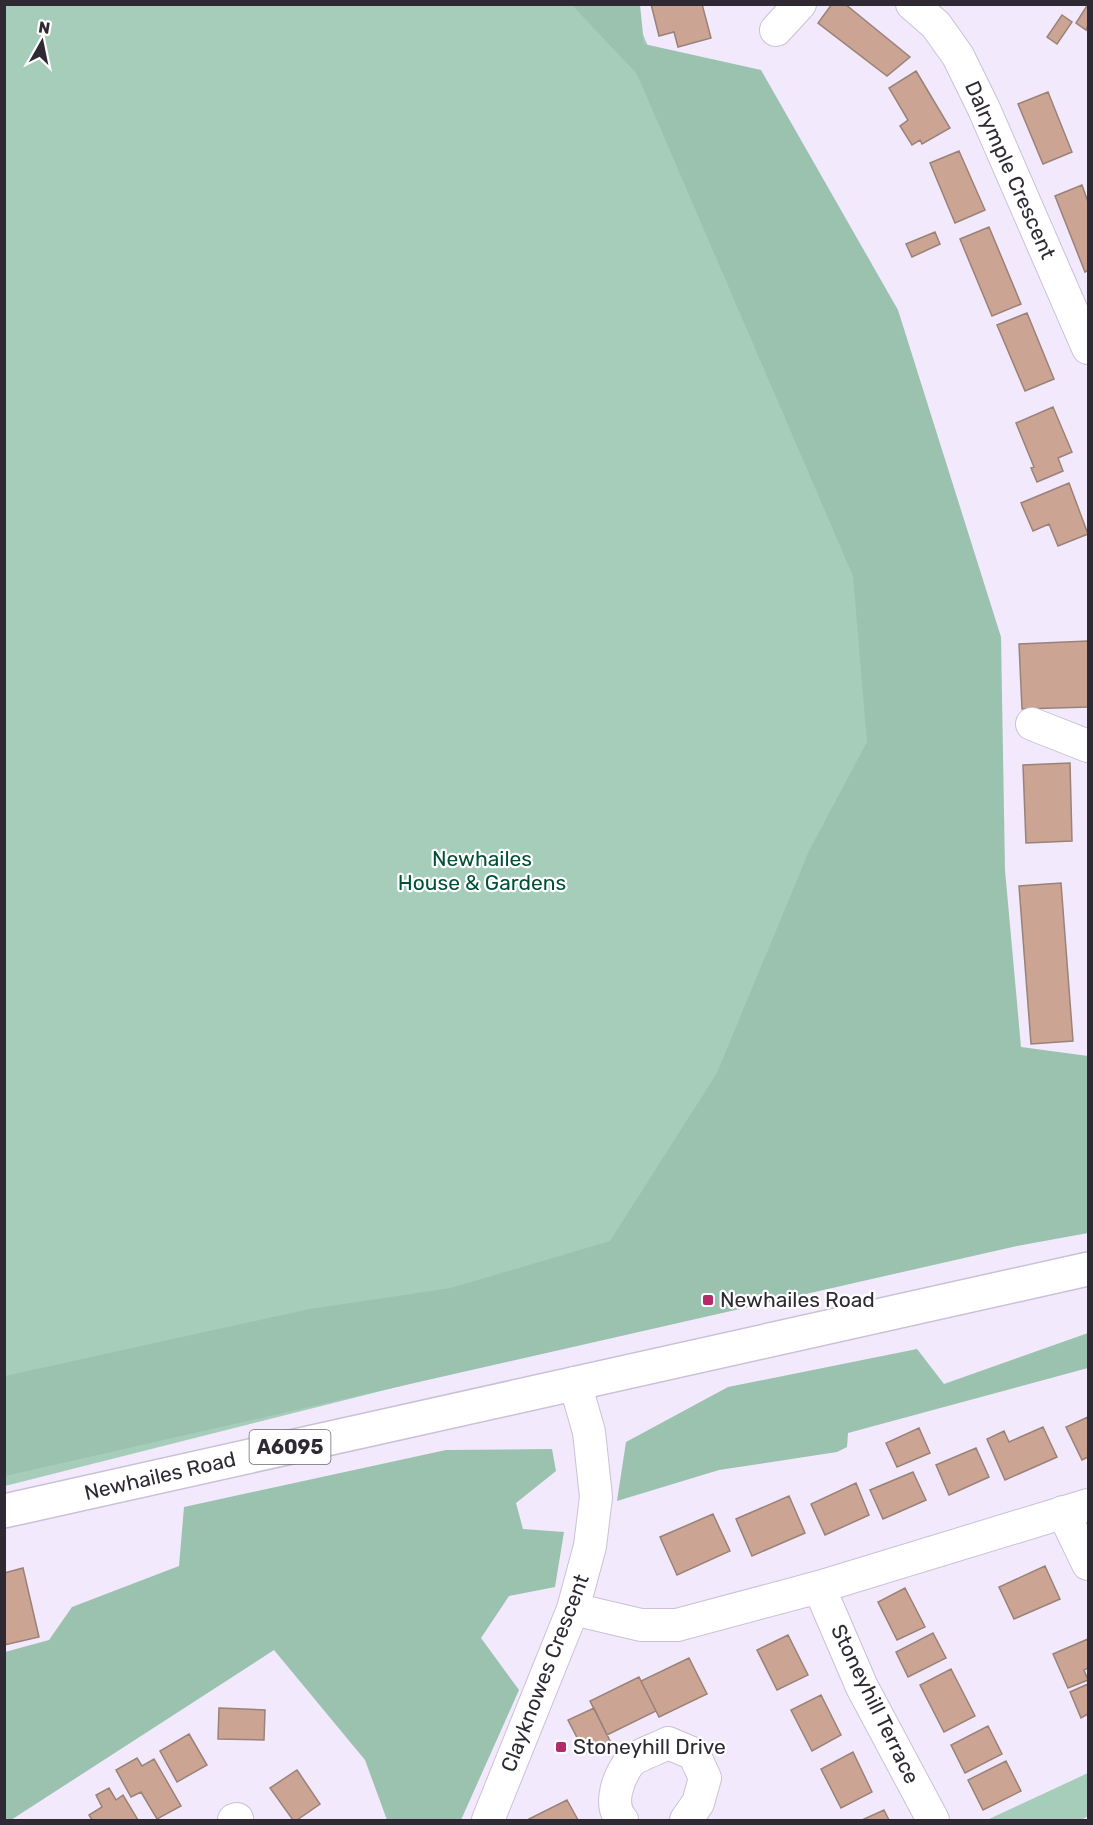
<svg xmlns="http://www.w3.org/2000/svg" width="1093" height="1825" font-family="Rubik,sans-serif">
  <rect width="100%" height="100%" fill="#f2e9fc"/>
  <path fill="#a5cdb9" d="M5,5H630L924,674L1054,1221L5,1486Z
    M1088,1773V1816L1081,1820H987Z"/>
  <path fill="#9ac2ae" d="M572,5H640L644,44L761,70L898,310L1001,637L1005,870L1021,1047L1088,1056V1233L1017,1246L5,1476V1376L310,1309L451,1288L610,1241L717,1073L809,851L867,742L853,576L637,74Z
    M1088,1333V1368L848,1433L847,1447L837,1452L719,1470L617,1501L626,1442L728,1387L917,1349L944,1384Z
    M552,1449L556,1471L516,1503L523,1529L564,1532L555,1587L509,1596L481,1638L519,1690L461,1820H387L365,1760L274,1650L11,1820H5V1652L49,1640L72,1607L179,1566L184,1507L446,1450Z"/>
  <path fill="#cba494" stroke="#9a8278" stroke-width="1.5" d="M651,4H702L711,38L678,47L674,32L659,36Z
    M832,4H845L910,57L887,76L818,23Z
    M1088,4V25L1086,30L1076,23Z
    M1062,15L1072,22L1057,44L1047,37Z
    M916,71L950,128L922,144L920,140L912,145L900,126L908,120L889,88Z
    M1048,92L1072,152L1043,164L1018,104Z
    M959,151L985,210L955,223L930,163Z
    M1082,185L1088,202V270L1085,272L1055,196Z
    M989,227L1021,304L992,316L960,239Z
    M935,232L940,244L912,257L906,244Z
    M1027,313L1054,379L1025,391L997,325Z
    M1053,407L1072,452L1058,458L1063,471L1037,482L1031,468L1034,467L1016,423Z
    M1069,483L1088,534L1058,546L1049,524L1033,531L1021,503Z
    M1088,641V707L1022,709L1019,644Z
    M1070,763L1072,841L1026,843L1023,765Z
    M1061,883L1073,1041L1031,1044L1019,886Z
    M1088,1417V1457L1082,1460L1066,1427Z
    M1043,1427L1057,1457L1005,1480L987,1439L1004,1431L1009,1442Z
    M919,1428L930,1453L897,1467L886,1443Z
    M976,1448L989,1477L949,1495L936,1465Z
    M913,1472L926,1500L883,1519L870,1490Z
    M856,1483L869,1515L825,1535L811,1504Z
    M789,1496L805,1533L752,1556L736,1519Z
    M713,1514L730,1551L677,1575L660,1537Z
    M1045,1566L1060,1599L1014,1619L999,1587Z
    M23,1568L39,1637L4,1645V1573Z
    M905,1588L925,1627L897,1640L878,1602Z
    M933,1633L946,1658L908,1677L896,1652Z
    M788,1635L808,1675L777,1690L757,1650Z
    M1088,1639V1668L1084,1670L1088,1680L1068,1688L1053,1654Z
    M689,1658L707,1694L659,1717L641,1681Z
    M951,1669L975,1716L944,1732L920,1685Z
    M639,1677L656,1711L607,1735L590,1701Z
    M1088,1684V1714L1081,1718L1070,1692Z
    M821,1695L841,1735L812,1751L791,1710Z
    M219,1708L265,1710L264,1740L218,1739Z
    M594,1708L610,1741L585,1753L568,1720Z
    M988,1726L1002,1754L965,1773L951,1745Z
    M189,1734L207,1765L177,1782L160,1751Z
    M853,1752L872,1792L841,1808L821,1769Z
    M137,1758L142,1766L154,1759L181,1806L157,1819L141,1792L131,1797L116,1770Z
    M1006,1761L1021,1791L983,1810L968,1780Z
    M297,1770L320,1804L297,1820H293L270,1788Z
    M109,1788L116,1800L123,1795L138,1820H92L89,1815L102,1807L96,1795Z
    M567,1800L578,1820H530L529,1819Z
    M884,1810L889,1820H862Z"/>
  <g fill="none" stroke-linecap="round" stroke-linejoin="round">
    <g stroke="#cbc0d7" stroke-width="34">
      <path id="minor" d="M912,4L936,25L958,56L984,109L1088,348
        M776,30L800,4
        M1032,724L1088,746
        M1063,1512L1088,1564
        M819,1587L862,1687L933,1820
        M573,1609L641,1625H677L819,1587L1088,1505
        M234,1820L237,1819
        M488,1820L573,1609L590,1546L596,1497L589,1432L575,1383
        M622,1820C608,1805 618,1778 629,1763C635,1756 659,1748 668,1743L694,1754L705,1778L698,1803L686,1820"/>
    </g>
    <g stroke="#cbc0d7" stroke-width="36">
      <path id="major" d="M4,1511L1088,1269"/>
    </g>
    <use href="#minor" stroke="#fff" stroke-width="32"/>
    <use href="#major" stroke="#fff" stroke-width="33"/>
  </g>
  <g fill="#b52b6a" stroke="#fff" stroke-width="2">
    <rect x="702" y="1294" width="12" height="12" rx="3"/>
    <rect x="555" y="1741" width="12" height="12" rx="3"/>
  </g>
  <g text-anchor="middle" stroke-width="4.5" stroke-linejoin="round" paint-order="stroke">
    <rect fill="#fff" stroke="#6d6970" stroke-width="1.5" x="249.5" y="1430" width="81" height="34" rx="4.5"/>
    <g font-size="20" font-weight="bold" fill="#2e2932">
      <text x="290" y="1454">A6095</text>
    </g>
    <g font-size="21" fill="#2e2932" stroke="#fff">
      <text transform="translate(1010 170) rotate(66)" y="7">Dalrymple Crescent</text>
      <text transform="translate(160 1476) rotate(-13)" y="7">Newhailes Road</text>
      <text transform="translate(545 1673) rotate(-69)" y="7">Clayknowes Crescent</text>
      <text transform="translate(875 1704) rotate(64)" y="7">Stoneyhill Terrace</text>
    </g>
    <g font-size="21" fill="#015037" stroke="#fff">
      <text x="482" y="866">Newhailes<tspan x="482" dy="24">House &amp; Gardens</tspan></text>
    </g>
    <g font-size="21" fill="#2e2932" stroke="#fff" text-anchor="start">
      <text x="720" y="1307">Newhailes Road</text>
      <text x="573" y="1754">Stoneyhill Drive</text>
    </g>
  </g>
  <rect width="1093" height="1825" fill="none" stroke="#2e2932" stroke-width="12"/>
  <g transform="translate(42 42) rotate(9)" stroke="#ffffff" stroke-width="4.5" paint-order="stroke">
  <path d="M0-4.5L10 22L0 15L-10 22Z" fill="#2e2932"/>
  <text y="-9" font-size="16" font-weight="bold" text-anchor="middle" fill="#2e2932">N</text>
  </g>
</svg>
